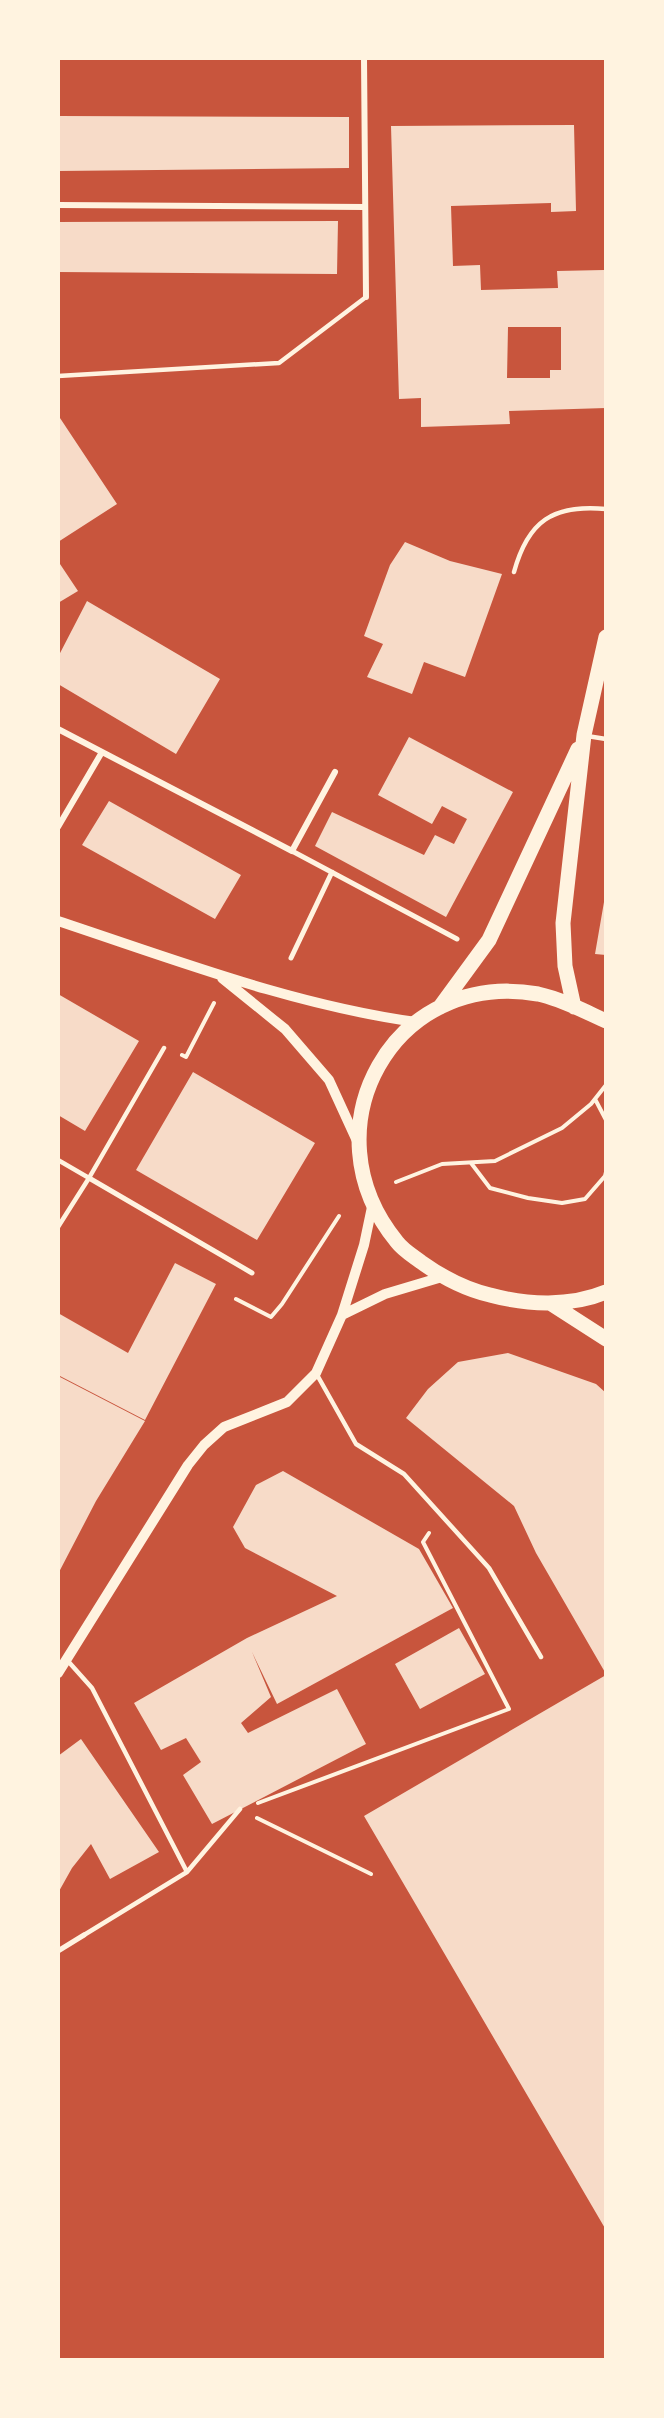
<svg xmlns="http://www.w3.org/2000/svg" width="664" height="2418" font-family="'Sofia Sans Condensed',sans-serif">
  <rect width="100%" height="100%" fill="#c8553d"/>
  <path fill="#f7dbc8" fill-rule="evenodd" d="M58,116L349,117V168L58,171Z
    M574,125L576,211L551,212V203L451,206L453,266L480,265L481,290L558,288L557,271L604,270L606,408L509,411L510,424L421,427V398L399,399L391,126ZM508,327H561V370H550V378H507Z
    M338,221L337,274L58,272V222Z
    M58,415L117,504L58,542Z
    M405,542L450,561L502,574L465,677L424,662L412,694L367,677L383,644L364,636L390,565Z
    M58,561L78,591L58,603Z
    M87,601L220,679L176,754L58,684V657Z
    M409,737L513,792L446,917L315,846L332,812L424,855L435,835L454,844L467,819L442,806L432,824L378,795Z
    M109,801L241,875L215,919L82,845Z
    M604,902H606V955L595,954Z
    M58,994L139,1041L85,1131L58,1115Z
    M193,1072L315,1143L257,1240L136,1170Z
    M175,1263L216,1284L145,1420L58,1375V1313L128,1353Z
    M508,1353L596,1384L606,1393V1674L536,1553L514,1506L406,1418L428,1389L458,1362Z
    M58,1376L145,1421L96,1501L58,1574Z
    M283,1471L419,1549L453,1608L277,1704L252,1652L271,1697L241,1723L248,1733L337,1689L366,1744L212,1824L183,1775L201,1762L186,1738L161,1750L134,1703L247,1638L337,1596L245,1548L233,1527L256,1485Z
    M459,1628L485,1674L420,1709L395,1664Z
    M606,1675V2230L364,1816Z
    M81,1739L159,1852L110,1879L91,1844L72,1868L58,1893V1756Z"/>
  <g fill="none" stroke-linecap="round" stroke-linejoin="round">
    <path stroke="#fff3e0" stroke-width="4" d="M182,1055L186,1057L214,1003
      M595,1099L606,1120
      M471,1163L490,1188L528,1198L562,1203L585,1199L605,1176L606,1172
      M396,1182L442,1164L495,1161L562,1128L591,1104L606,1085
      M236,1299L271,1317L282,1304L339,1216
      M258,1803L509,1709L423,1542L429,1533
      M257,1818L371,1874"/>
    <path stroke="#fff3e0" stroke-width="4.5" d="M58,376L279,363L366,297
      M514,572C528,521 553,504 606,509
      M587,736L606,739
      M58,1160L89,1178
      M58,1227L89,1178L164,1048
      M316,1373L356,1444L404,1474L489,1568L541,1657
      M67,1660L92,1688L187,1872
      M84,1935L187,1872L240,1809"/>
    <path stroke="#fff3e0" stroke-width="5" d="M292,851L457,939
      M291,958L332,872
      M89,1178L252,1273
      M58,1951L84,1935"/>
    <path stroke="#fff3e0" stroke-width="6" d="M364,58L366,297
      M58,205L365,207
      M58,729L292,851L335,772
      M58,827L102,752"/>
    <path stroke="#fff3e0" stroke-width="10" d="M58,921C176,960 293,1005 416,1022
      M222,978L285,1029L329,1080L357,1141
      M342,1315L385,1294L442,1277
      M58,1673L188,1465L204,1445L224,1427L287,1402L316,1373L342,1315L364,1245L372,1207"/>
    <path stroke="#fff3e0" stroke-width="15" d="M440,1007L489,940L578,749
      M574,1007L565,966L563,923L584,735L606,637
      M606,1021C584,1011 561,999 538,994C394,968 304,1129 397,1242C403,1250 413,1256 421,1262C442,1277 464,1289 490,1295C527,1305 570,1307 606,1292
      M550,1303L606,1339"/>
  </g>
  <rect width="664" height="2418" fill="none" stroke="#fff3e0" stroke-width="120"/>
</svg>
